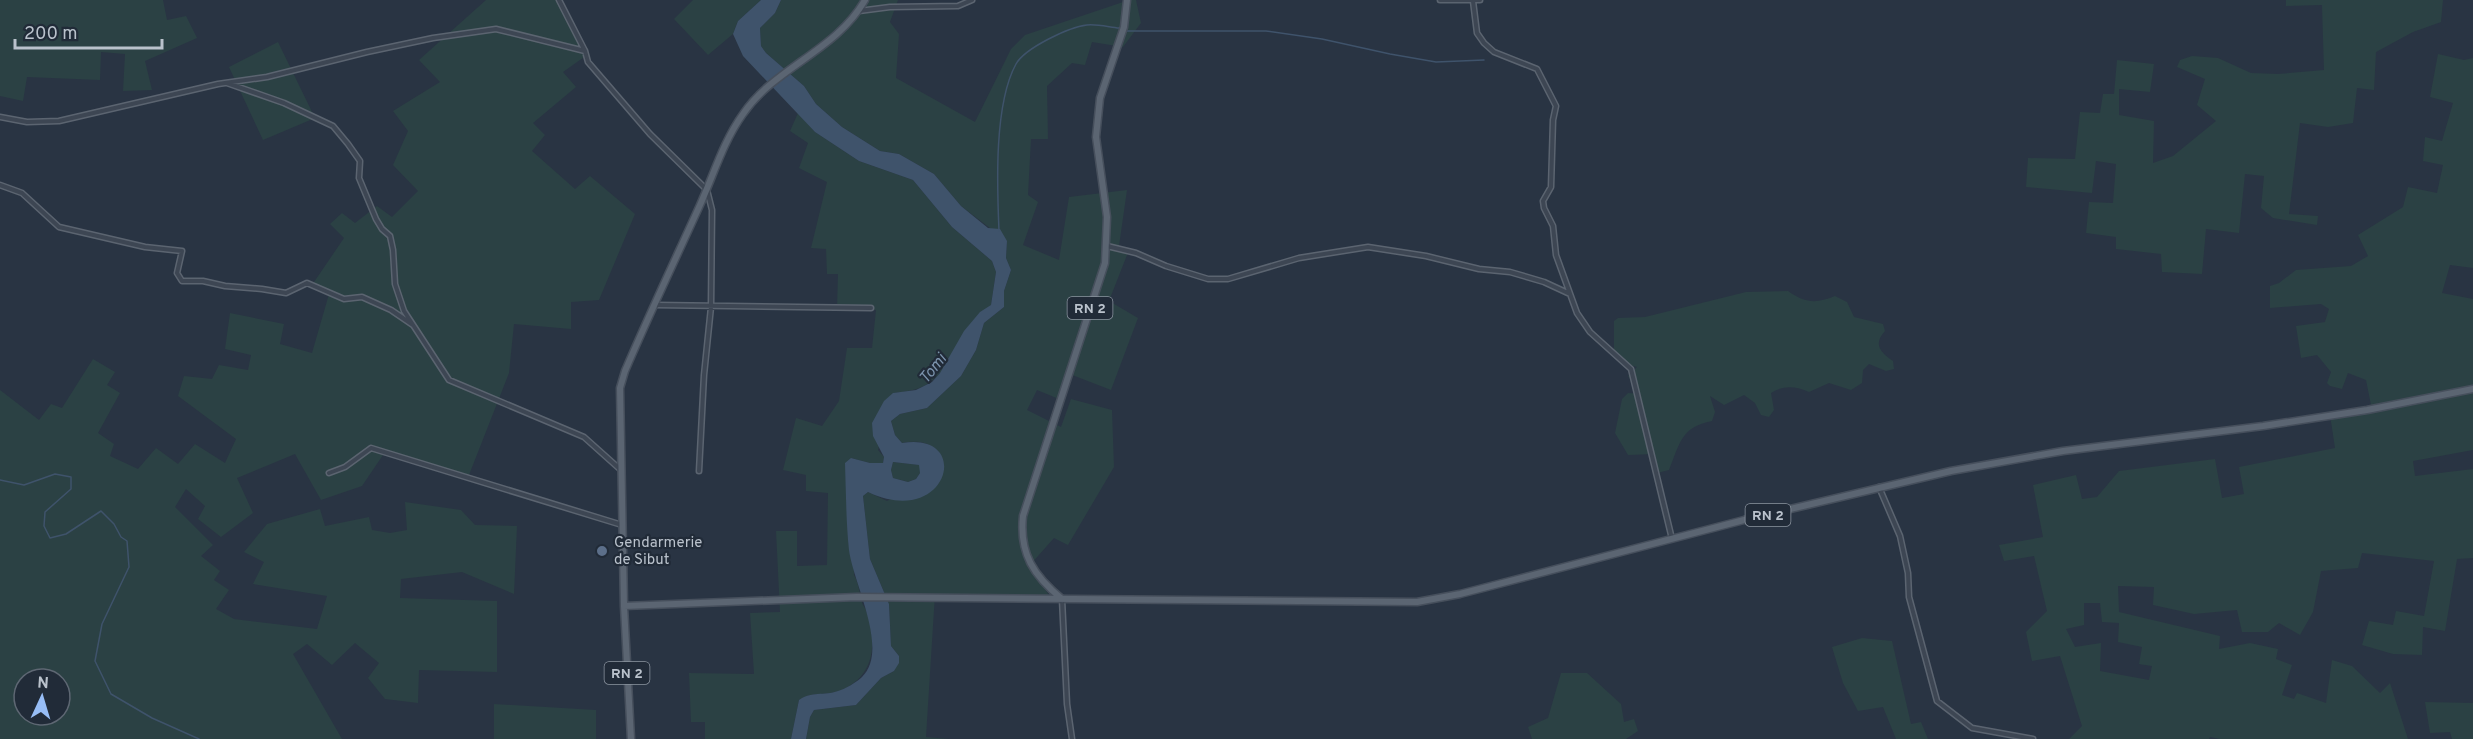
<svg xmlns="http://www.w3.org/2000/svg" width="2473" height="739" font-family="Overpass,sans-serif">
  <rect width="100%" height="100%" fill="#293443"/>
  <path fill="#2b4144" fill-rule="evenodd" d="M0,0H163L167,20L186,16L197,38L145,61L152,90L123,91L125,54L101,52L100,80L27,77L23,101L0,96Z
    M486,0H556L587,55L563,72L576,87L533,123L545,135L532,151L575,189L590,176L635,214L599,300L571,302V329L514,324L509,373L469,475L385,452L362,486L321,500L295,454L237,478L253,513L221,537L198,519L205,506L186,489L175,507L213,545L201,556L220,571L214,580L229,590L216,609L234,619L317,629L327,596L253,584L264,562L244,552L267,524L320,509L325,526L369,517L372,530L390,533L407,530L405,502L461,510L475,525L517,526L514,594L462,572L401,579L400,598L497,601V672L419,670L418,703L385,699L368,678L379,663L355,643L332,665L307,644L293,654L342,739H0V390L39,420L51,404L62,408L93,359L115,372L107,385L120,393L98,433L114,444L110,456L138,469L156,448L178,464L195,444L225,463L236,439L178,396L184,376L212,379L219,365L248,370L251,355L225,349L230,313L284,324L280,344L312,353L329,294L312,285L344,238L330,224L342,213L355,223L377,206L392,217L418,191L393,165L408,131L393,111L440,82L419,60ZM24,679H60V715H24Z
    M693,0H761L738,21L733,34L708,55L674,19Z
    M781,0H898L890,22L899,34L896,78L975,122L1011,49L1025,35L1129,0H1136L1141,23L1123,47L1092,42L1085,65L1072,63L1047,86L1048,139H1031L1028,195L1038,202L1023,245L1059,260L1069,197L1127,190L1119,246L1129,250L1109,301L1138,318L1111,390L1067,373L1059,399L1037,390L1027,410L1061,427L1071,399L1112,410L1114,467L1068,545L1054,538L1030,565L1050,597L935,594L926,737L949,739H806L810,717L814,710L856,705L881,678L894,671L899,656L891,646L889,604L870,559L863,496L868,492L887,501L944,469C943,445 923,439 902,443L895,435L891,421L900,414L927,408L961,376L976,350L984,323L1004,307V291L1011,270L1006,258L1007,241L961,206L934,174L899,154L880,151L842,127L816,104L804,86L766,53L761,46L760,28L775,13Z
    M2286,0H2443L2441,22L2413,32L2376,52L2374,90L2357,88L2353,123L2328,127L2300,123L2289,214L2318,216L2317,225L2273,218L2261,208L2264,176L2245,174L2239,233L2206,229L2202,274L2162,272L2161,254L2116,249V237L2086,233L2089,202L2113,203L2116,164L2096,161L2092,193L2026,187L2028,158L2075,159L2080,112L2100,113L2103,94H2114L2117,60L2154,64L2150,92L2119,89V115L2154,121L2153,163L2173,156L2216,121L2197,105L2205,79L2177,67L2180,60L2192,56L2218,58L2251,73L2278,74L2324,70L2322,5L2286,6Z
    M278,42L315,118L263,140L229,67Z
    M2438,54L2464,60L2473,58V268L2450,265L2442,293L2473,299V450L2413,461L2415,476L2473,469V558L2457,559L2445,631L2423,627L2422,655L2393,654L2362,645L2369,621L2393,625L2396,611L2424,616L2434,561L2362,553L2358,568L2321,571L2313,612L2300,635L2279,623L2268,632H2242L2237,610L2194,614L2153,605L2154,587L2118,586L2119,612L2220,636L2219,649L2250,643L2278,649L2276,659L2292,665L2282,695L2294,699L2297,693L2326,703L2332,660L2352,666L2380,693L2390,683L2408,739H2220L2210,737L2209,739H2069L2082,726L2060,656L2032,661L2026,632L2047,611L2034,556L2004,561L1999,545L2043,537L2033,485L2076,475L2082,499L2097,497L2119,471L2215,459L2222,498L2244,494L2239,467L2335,448L2330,415L2371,405L2366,380L2348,373L2342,389L2330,386L2327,383L2331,372L2317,355L2301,358L2296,326L2325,322L2329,309L2321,304L2270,308V286L2279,283L2296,270L2351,266L2368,256L2358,235L2403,207L2408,187L2437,193L2443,165L2423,161L2425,137L2442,141L2453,103L2430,97ZM2084,603H2100L2102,622L2119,623L2118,642L2142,647L2139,664L2152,666L2149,680L2100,671L2101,643L2075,647L2066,629L2084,625Z
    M798,113L815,132L859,161L913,180L952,227L992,261L996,272L991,305L940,373C927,388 913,391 894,393L878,450L884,457L883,463H870L851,458L854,575C859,584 859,592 862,602C862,605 865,607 866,610C878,642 875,678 839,691C825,696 812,691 799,700L791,739H705V722H691L689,673L754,674L750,613L780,612L776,531H797V566L827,565L828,493L806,491V475L783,470L796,418L822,426L839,401L847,348H872L876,310L837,308L838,274H827L826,249L811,248L827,182L799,168L808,143L790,131Z
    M1788,291C1805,303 1816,304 1835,296L1847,302L1854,317L1883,324L1885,331C1873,344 1880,352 1893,361L1894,369L1886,371L1869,364L1863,370L1862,383L1851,390L1829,383L1809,392C1796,386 1783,385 1771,393L1774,410L1769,417L1761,415L1755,403L1744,395L1724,405L1710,396L1715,412L1712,421C1681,427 1680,443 1669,470L1657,473L1652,466L1656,458L1654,454L1628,455L1615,433L1622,399L1628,393L1640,394L1628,376L1637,367L1630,365L1614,350V321L1618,318L1645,317L1746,292Z
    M893,462L920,465V473L916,479L908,482L893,478L891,470Z
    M1862,638L1892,641L1911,724L1921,722L1928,739H1896L1883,707L1858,711L1843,683L1832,647Z
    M1561,673H1587L1621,704L1624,722L1634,719L1638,731L1626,739H1532L1528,727L1548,718Z
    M2425,702L2473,703V739H2452L2450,732L2430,733Z
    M494,704L596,710V739H494Z"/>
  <path fill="#3f536b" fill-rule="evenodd" d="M761,0H781L775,13L760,28L761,46L766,53L804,86L816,104L842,127L880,151L899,154L934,174L961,206L988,228L1000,229L1007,241L1006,258L1011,270L1004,291V307L984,323L976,350L961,376L927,408L900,414L891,421L895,435L902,443C974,431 948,530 868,492L863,496L870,559L889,604L891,646L899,656V663L894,671L881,678L856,705L814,710L810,717L806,739H791L799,700C811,691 824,696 838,691C845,689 857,682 862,677C890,650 853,583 849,550C846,522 846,492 845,463L851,458L870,463H883L884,457L873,436L872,423L884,401L893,393L916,390L932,382L940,373L964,331L980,312L991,305L996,272L992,261L952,227L913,180L859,161L815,132L743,56L733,34L738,21ZM893,462L919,465L920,473L916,479L908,482L893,478L891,470Z"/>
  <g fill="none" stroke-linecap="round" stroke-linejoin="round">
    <path stroke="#3f536b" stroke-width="1.5" d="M1127,31H1266L1322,39L1390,54L1436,62L1484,60
      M999,231C997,185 994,104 1016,64C1025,48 1069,27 1087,25C1097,24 1109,27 1119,28
      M0,480L24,485L55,474L71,477V489L45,512L44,526L50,538L66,534L101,511L114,524L121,537L127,541L129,567L102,624L95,661L111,694L152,718L199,739"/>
    <g stroke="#5b6470" stroke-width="7">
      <path id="street" d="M559,0L585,51L588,62L650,134L707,190L712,210L711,307L704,375L699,471
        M1440,0H1480
        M1473,1L1477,33L1484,43L1494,52L1537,69L1556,106L1553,120L1551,187L1543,201L1544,208L1553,226L1556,255L1577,313L1590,332L1631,369L1672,539
        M859,11L890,7L958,6L972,0
        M227,83L284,103L333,126L348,144L360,161L359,178L376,219L382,229L390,236L393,250L395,284L404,311L449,380L584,437L622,471
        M0,117L27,122L59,121L218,84L267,77L367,52L433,38L496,29L585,51
        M0,185L22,193L59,227L145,247L182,251L177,273L182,281H203L225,286L262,289L286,293L307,283L344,299L362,297L391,310L413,325
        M1107,246L1136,253L1166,266L1208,279H1228L1299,258L1368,247L1426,256L1479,269L1510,272L1544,282L1570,294
        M655,305L871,308
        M329,473L345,467L371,448L622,525
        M1879,487L1900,536L1908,573L1909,597L1937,701L1972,728L2033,739
        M1062,599L1067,704L1072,739"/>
    </g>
    <g stroke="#464f5c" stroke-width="9">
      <path id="primary" d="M1062,599C1034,576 1019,554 1023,516L1105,263L1107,217L1096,137L1100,98L1124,27L1127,0
        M624,606L857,597L1417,602L1460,594L1744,520L1951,471L2063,451L2263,426L2367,410L2473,389
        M631,739L624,606L620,388L625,371C649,315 675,260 700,205C714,174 723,142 743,114C775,67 836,51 865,0"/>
    </g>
    <use href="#street" stroke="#3d4653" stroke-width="4"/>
    <use href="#primary" stroke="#5b6572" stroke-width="6"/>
  </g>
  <circle fill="#5c6f8a" stroke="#212b38" stroke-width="2" cx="602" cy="551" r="6"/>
  <g text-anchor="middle" stroke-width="4.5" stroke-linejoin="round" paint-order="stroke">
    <g fill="#212b38" stroke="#8c95a0" stroke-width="1.5">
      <rect x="1067.5" y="297" width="45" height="22" rx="4.5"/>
      <rect x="1745.5" y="504" width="45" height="22" rx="4.5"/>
      <rect x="604.5" y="662" width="45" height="22" rx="4.5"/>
    </g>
    <g font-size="14" font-weight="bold" fill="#bac2cc">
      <text x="1090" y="313">RN 2</text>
      <text x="1768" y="520">RN 2</text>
      <text x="627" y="678">RN 2</text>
    </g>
    <g font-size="15" fill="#bac2cc" stroke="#212b38" text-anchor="start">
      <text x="614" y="547">Gendarmerie<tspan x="614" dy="17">de Sibut</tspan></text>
    </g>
    <g font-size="16" font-style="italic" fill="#7c93ad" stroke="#212b38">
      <text transform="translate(932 368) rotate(-51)" y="6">Tomi</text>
    </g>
  </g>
  <g transform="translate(42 697) rotate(4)"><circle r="28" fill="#212b38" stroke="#5e6773" stroke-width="1.5"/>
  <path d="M0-4.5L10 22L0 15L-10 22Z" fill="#97bdf5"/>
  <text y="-9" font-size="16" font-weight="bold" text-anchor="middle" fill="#bac2cc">N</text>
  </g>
  <path d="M15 39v9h147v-9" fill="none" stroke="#bac2cc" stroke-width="3"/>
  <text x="24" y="39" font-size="18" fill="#bac2cc" stroke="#212b38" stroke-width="4.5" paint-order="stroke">200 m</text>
</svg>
